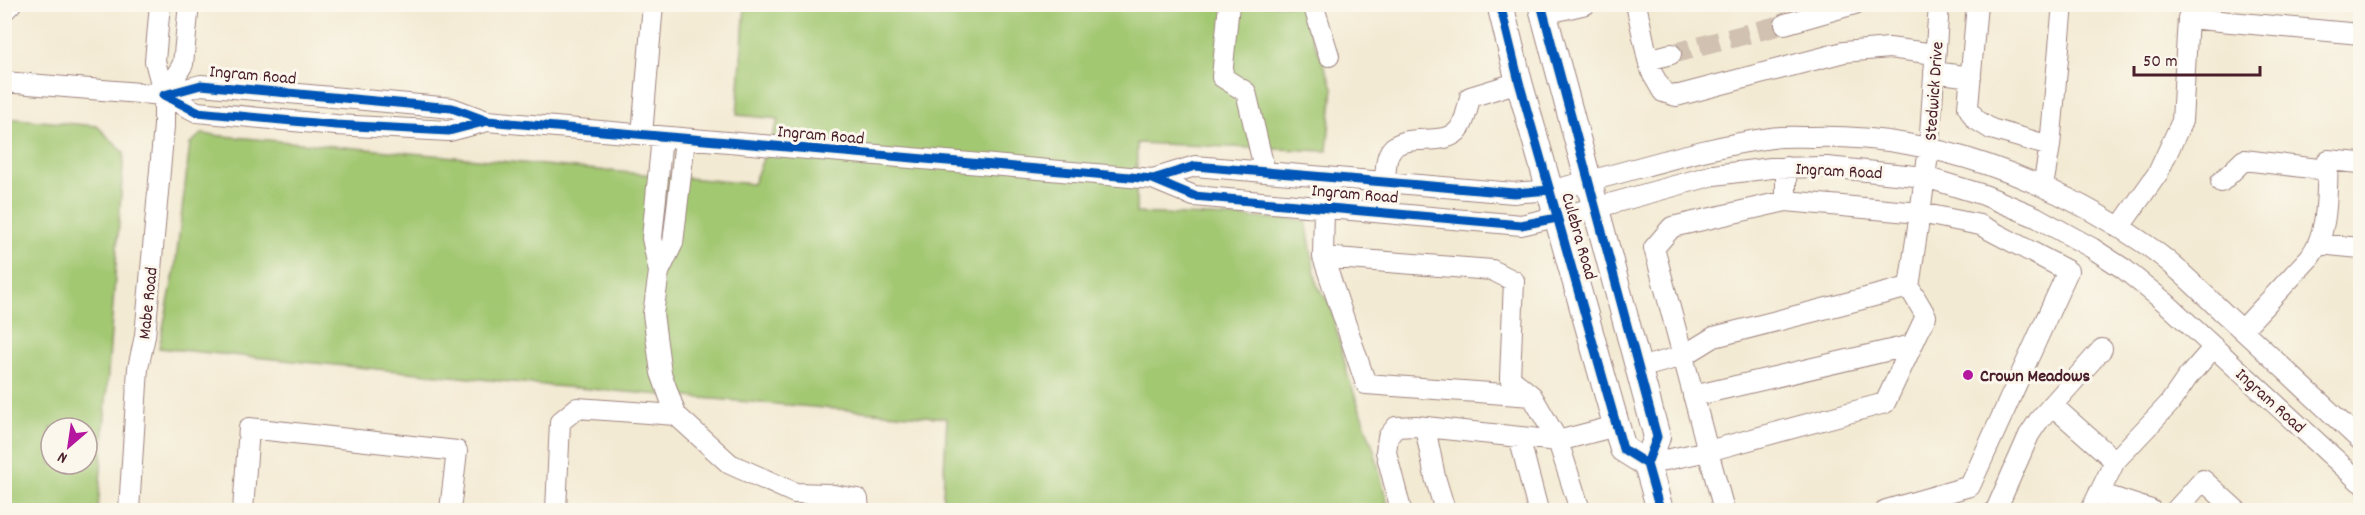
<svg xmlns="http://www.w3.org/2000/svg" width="2365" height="515" font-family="Dekko,sans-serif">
  <rect width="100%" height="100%" fill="#fbf7ec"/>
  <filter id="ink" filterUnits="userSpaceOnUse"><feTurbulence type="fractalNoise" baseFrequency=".0167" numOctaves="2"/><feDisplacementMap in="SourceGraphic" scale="12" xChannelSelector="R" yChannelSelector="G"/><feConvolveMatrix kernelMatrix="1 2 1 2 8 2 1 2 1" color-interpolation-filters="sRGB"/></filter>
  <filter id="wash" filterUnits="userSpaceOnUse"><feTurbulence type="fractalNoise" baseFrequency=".008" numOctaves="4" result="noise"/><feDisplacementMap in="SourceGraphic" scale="24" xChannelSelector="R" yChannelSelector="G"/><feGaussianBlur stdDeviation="1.35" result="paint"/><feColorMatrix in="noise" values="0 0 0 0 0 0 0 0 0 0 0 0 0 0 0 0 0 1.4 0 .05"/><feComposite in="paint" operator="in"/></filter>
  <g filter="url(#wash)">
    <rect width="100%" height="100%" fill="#f3ead3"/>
    <path fill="#a3c872" stroke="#76744e" stroke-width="1.5" fill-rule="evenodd" d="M745,5H1299L1333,87L1327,151L1137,143L1136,213L1306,220L1317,285L1330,304L1348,376L1374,450L1389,510H942L947,418L553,386L159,348L175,269L190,144L201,134L753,184L779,119L737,115Z
      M5,118L97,126L124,153L98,510H5ZM51,428H87V464H51Z"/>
  </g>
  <g filter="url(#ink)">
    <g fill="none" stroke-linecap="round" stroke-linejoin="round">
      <path stroke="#d1c1b1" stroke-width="20" stroke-dasharray="20 10" stroke-linecap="butt" d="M1671,54L1785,24"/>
      <g stroke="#9e847f" stroke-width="22">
        <path id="minor" d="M1229,4L1222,77L1246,92L1265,172
          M1313,4L1329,56
          M1636,4L1648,60L1653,75L1663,92L1676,96L1844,52L1889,48L1935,54
          M1977,4L1968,107L1975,119L1991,129L2050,146
          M4,11L11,4
          M1544,14L1586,4
          M1785,24L1855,4
          M1648,60L1671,54
          M1934,72L1971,77
          M4,82L164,95L201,85L452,108L487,121L1153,179L1194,196L1521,225L1595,208L1714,175L1771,168L1827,167L1925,177L1984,195L2036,217L2092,248L2124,269L2166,303L2360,482
          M164,95L197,112L336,125L449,131L487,121
          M164,95L183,64L189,4
          M642,135L653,4
          M1153,179L1195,166L1514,193C1527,191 1540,192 1552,190C1625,174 1696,148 1771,138C1784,136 1799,137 1813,137C1931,134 2048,178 2145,244C2175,264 2201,292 2227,316C2272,357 2316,399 2360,440
          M1385,182C1386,172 1385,158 1391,150C1406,131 1447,149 1460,128C1466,119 1468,107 1470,97L1519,82
          M2221,182L2244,160L2327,170
          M2043,186L2050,146L2063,4
          M1324,207L1323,257L1366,384L1532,396L1558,441L1616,426
          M2119,228L2158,173L2182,121L2188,18L2360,34
          M2319,244L2360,248
          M1323,257L1492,270L1514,281L1510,378L1532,396
          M659,272L652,238L662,137
          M2242,330L2310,257C2330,230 2326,192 2328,160L2360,163
          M1639,368L1683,356L1654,248L1672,227L1786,201
          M1693,396L1912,345
          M2052,405L2115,461
          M676,415L661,373L653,314L659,272L673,243L685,140
          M1425,427L1435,477L1445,510
          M1519,437L1538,510
          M1647,464L1708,451L1683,356L1714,337L1909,287
          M2099,493L2151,510
          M129,510L138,368L145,336L164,126V95L155,61L160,4
          M243,510L249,428L457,451L450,510
          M556,510L560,422L577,408L676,415L730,464L795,493L828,494L858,499L859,510
          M1401,510L1386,452L1388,437L1396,427L1416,426L1558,441L1580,510
          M1724,510L1708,451L1885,403L1926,316L1909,287L1920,213L1786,201V167
          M1886,510L1970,486L2068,271L1980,225L1920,213L1929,148L1939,4
          M1996,510L2029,435L2039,420L2102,349
          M2091,510L2115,461L2169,404L2187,378L2214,347
          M2176,510L2203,480L2236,510"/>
      </g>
      <g stroke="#9e847f" stroke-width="28">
        <path id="major" d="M1500,4L1519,82L1623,449L1647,464
          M1541,4L1657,437L1647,464L1660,510"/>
      </g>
      <use href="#minor" stroke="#fff" stroke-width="20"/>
      <use href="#major" stroke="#fff" stroke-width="26"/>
      <g stroke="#fbf7ec" stroke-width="13">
        <path id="cycleway" d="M1500,4L1519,82L1623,449L1647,464
          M1541,4L1657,437L1647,464L1660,510
          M164,95L201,85L452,108L487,121L1153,179L1194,196L1521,225L1557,218
          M164,95L197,112L336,125L449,131L487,121
          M1153,179L1195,166L1514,193L1550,190"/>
      </g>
      <use href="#cycleway" stroke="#0057b8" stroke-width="9"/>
    </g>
  </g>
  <circle fill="#b5179e" stroke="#fbf7ec" stroke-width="2" cx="1968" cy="375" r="6"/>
  <g text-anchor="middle" stroke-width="6" stroke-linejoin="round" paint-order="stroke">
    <g font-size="18" fill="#4a1f2b" stroke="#fbf7ec">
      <text transform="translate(253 74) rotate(5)" y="6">Ingram Road</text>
      <text transform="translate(1933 91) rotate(-86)" y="6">Stedwick Drive</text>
      <text transform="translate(821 134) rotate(5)" y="6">Ingram Road</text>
      <text transform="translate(1839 170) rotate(3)" y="6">Ingram Road</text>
      <text transform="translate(1355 193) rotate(5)" y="6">Ingram Road</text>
      <text transform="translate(1580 236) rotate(74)" y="6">Culebra Road</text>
      <text transform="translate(147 303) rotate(-84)" y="6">Mabe Road</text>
      <text transform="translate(2271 400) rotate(42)" y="6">Ingram Road</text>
    </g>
    <g font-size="18" font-weight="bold" fill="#4a1f2b" stroke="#fbf7ec" text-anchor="start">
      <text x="1980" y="381">Crown Meadows</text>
    </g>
  </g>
  <rect width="2365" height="515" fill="none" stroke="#fbf7ec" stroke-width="24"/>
  <g transform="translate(69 446) rotate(209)"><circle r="28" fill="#fbf7ec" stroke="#b4a19f" stroke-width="1.5"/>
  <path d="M0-4.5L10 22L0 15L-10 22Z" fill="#b5179e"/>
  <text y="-9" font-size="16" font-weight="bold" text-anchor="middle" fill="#4a1f2b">N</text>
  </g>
  <path d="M2134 66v9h126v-9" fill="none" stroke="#4a1f2b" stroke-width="3"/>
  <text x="2143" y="66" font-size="18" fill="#4a1f2b" stroke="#fbf7ec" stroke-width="4.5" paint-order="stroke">50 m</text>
</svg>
